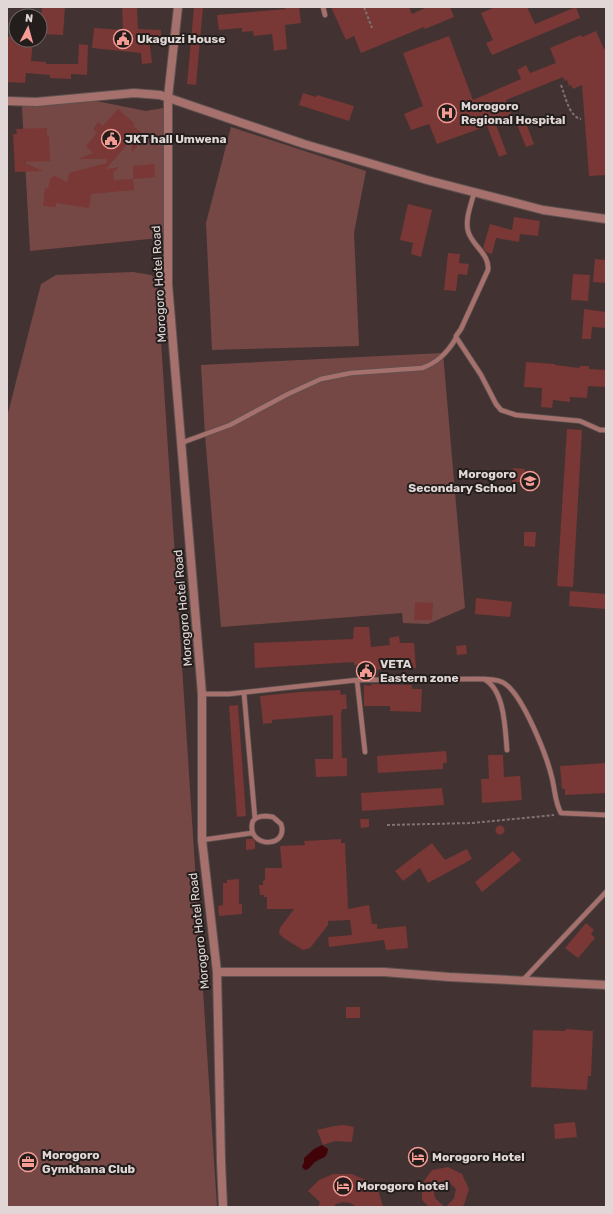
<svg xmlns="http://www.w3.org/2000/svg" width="613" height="1214" font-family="Rubik,sans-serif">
  <rect width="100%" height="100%" fill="#423332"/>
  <path fill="#764845" d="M66,95L146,111L163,108L169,237L30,251L22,107L29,104Z
    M231,127L366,171L354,233L359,346L212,350L206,223Z
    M133,272L151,275L157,279L217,1207H7V417L41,284L56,275Z
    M443,353L465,608L428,624L403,623L402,613L221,627L205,435L201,365Z"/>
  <path fill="#410307" d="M322,1145L328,1149C327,1159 322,1157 315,1162C311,1165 311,1169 305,1170L302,1167L304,1162V1158L314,1149Z"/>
  <path fill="#793735" d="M42,7H65L63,35L40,34Z
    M122,7H137L138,29L161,30V40L149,39L152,63L142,64L141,53L92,48L94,28L123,30Z
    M194,7H203L196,85L187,84Z
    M285,7H299L301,23L285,25L287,49L274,51L272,34L254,36L253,31L242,32V28L219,30L217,15L285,9Z
    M331,7H409L412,14L427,7H450L454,17L425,29L424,27L361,53L354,36L346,40Z
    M495,7H527L535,24L576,7L580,18L492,55L486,43L493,40L481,13Z
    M596,31L604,49L606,48V175L589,176L582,85L573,89L571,85L569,86L567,80L565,81L563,77L506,100L512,115L495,122L507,154L499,157L487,126L437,144L429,124L411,130L404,114L423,106L403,53L449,36L473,100L521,79L517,70L526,65L530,73L556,63L550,48L581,35L582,37Z
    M7,36L16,37V40H33L31,61L46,62V64H78L79,44L88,45L87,75L71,74V79L50,78V75L26,73L25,83L7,82Z
    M303,93L316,97L317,95L354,106L349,121L299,105Z
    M118,109L135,124L133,126L141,132L137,136L142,140L132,152L131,140L106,169L119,167L113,173L114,180L133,179V166L154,164L155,177L133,179L134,190L91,194L89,208L56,203V207L43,206L45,188L48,189L50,179L52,177L55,176L67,182L69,173L107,163L106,159H78L93,153L86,146L97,133L93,129L98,122L103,126Z
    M524,118L534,144L526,147L516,122Z
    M47,128V135H49L50,161L23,162L43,171L15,172L13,134H17L16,129Z
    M408,204L432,210L421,257L411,254L413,243L400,240Z
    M514,217L540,221L538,236L520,234L519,242L496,238L492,254L486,252L483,248L490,224L512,230Z
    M448,253L460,254L459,263L469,264L467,275L458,274L456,291L444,290Z
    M595,259L606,260V283L593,282Z
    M573,274L590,275L588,301L571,300Z
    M584,309L606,312V328L592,327L591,339H582Z
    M526,362L555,364V365L579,368L580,366H589V369L606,370V387L588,386L587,398L570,397V402L553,400L552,408L541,407L542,388L524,387Z
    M567,429L582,430L573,587L557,586Z
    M513,468L525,469L524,482H512Z
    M524,532H536L535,547L524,546Z
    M570,591L606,594V609L569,606Z
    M476,598L512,602L510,617L475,614Z
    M415,602L433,603L432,620H414Z
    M354,627H369L371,647L390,645L389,638L399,636L400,643H414L416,668L370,670V664L354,665V662L255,668L254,643L353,639Z
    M466,645L467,654L457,655L456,646Z
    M371,684L412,685V689H422L421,712L390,711V706H364V685L372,686Z
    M340,690L341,695L346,694L347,709H342L341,715L342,758H347V776L316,777L315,759H333V715L272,720V723L263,724L260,696L300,692Z
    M238,705L246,816L237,817L229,706Z
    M446,751L447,763H443V769L378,773L377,756Z
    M488,755H503L504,777L520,776L522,800L482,803L481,779H489Z
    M606,763V793L565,795V789H562L560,766Z
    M442,788L444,805L362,811L361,793Z
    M360,819H369V827L361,828Z
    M495.5 830a4.5 4.5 0 1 1 9 0a4.5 4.5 0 1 1-9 0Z
    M246,839H253L255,842V849L246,850Z
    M341,839V843H345L348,909L369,905L372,924H377V929L406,926L408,948L386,950L384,940L329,947L328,937L352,935L350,920L328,921V925L310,948L303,950L285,939L279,934L280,928L294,909H267V897H264V895H260L259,885H263V881L265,880V868H282L280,846L305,845L304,841Z
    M432,843L445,860L467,849L472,859L428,883L420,868L403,881L395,871Z
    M513,851L521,860L482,892L475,882Z
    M239,879V904H242V914L219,916L218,906L223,905V883H227V880Z
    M586,923L594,930L591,934L595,938L578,958L565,948Z
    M346,1007H360V1018H346Z
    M566,1029L593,1031L591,1076H588L587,1090L531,1087L533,1030L565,1031Z
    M575,1122L577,1137L555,1139L554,1124Z
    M344,1125L354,1127L352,1142L335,1141L323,1145L317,1130L334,1126Z
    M448,1167L462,1174L469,1189L464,1205L461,1207H446L454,1198L456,1189L450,1183L442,1181L435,1186L434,1195L436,1199L445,1207H429L422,1200V1184L432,1170Z
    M333,1174H352L370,1182L379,1193L383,1207H357L350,1203L343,1202L336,1204L333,1207H318L320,1202L308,1191L319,1180Z"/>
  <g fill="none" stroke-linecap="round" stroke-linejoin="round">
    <g stroke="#5e5150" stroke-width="6">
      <path id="service" d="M323,7L325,15
        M456,337L481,375L496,404L501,410L516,415L580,421L600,430H606
        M181,443L230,425L288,394L321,379L351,373L422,368C437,363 448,352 456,338V336L461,329L488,270C490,254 472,246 468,231C465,219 471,205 474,193
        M484,679C505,690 505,729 507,750
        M357,680L365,752
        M244,693L255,819
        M202,694H229L357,680L472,679C482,679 493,678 502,682C522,691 547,757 552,778C555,790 555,803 561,813L606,815
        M266,816L273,817L281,824C289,848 249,848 252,825C252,818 260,816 266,816Z
        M202,840L252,833
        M523,980L606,892"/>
    </g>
    <g stroke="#5e5150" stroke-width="10">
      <path id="minor" d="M7,101L36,102L134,93L160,95L304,144L427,180L543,210L606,219
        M217,972H384L449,977L606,985"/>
    </g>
    <g stroke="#5e5150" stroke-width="10">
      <path id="tertiary" d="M178,7L168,97V284L202,694V840L217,972L221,1161L223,1207"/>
    </g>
    <path stroke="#7f7372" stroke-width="2" stroke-dasharray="3 2" stroke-linecap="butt" d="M364,7L372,28
      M561,85C565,95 569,117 581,119
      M387,825L473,823L554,815"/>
    <use href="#service" stroke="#a6716d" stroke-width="4.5"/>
    <use href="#minor" stroke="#a6716d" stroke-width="8"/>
    <use href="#tertiary" stroke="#a6716d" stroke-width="8"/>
  </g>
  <defs>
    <g id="civic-ring" transform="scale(1)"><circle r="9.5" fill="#231d1c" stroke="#f59c95" stroke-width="1.5"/><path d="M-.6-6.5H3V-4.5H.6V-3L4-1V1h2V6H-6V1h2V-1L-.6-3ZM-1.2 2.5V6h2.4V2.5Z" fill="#f59c95"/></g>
    <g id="hospital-ring" transform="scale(1)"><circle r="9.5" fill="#231d1c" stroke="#f59c95" stroke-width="1.5"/><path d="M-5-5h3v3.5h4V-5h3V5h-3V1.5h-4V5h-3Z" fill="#f59c95"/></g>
    <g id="school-ring" transform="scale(1)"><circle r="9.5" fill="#231d1c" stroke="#f59c95" stroke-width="1.5"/><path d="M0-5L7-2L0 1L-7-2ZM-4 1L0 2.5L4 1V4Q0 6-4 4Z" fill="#f59c95"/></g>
    <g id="hotel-ring" transform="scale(1)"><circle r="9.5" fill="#231d1c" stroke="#f59c95" stroke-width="1.5"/><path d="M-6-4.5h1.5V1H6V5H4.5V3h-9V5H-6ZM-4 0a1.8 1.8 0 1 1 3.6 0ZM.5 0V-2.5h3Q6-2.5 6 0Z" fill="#f59c95"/></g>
    <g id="office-ring" transform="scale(1)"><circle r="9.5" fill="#231d1c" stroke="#f59c95" stroke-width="1.5"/><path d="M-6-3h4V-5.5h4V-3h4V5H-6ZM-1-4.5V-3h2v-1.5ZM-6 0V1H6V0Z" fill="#f59c95"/></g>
  </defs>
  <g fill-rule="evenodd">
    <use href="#civic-ring" x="123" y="39"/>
    <use href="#hospital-ring" x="447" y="113"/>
    <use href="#civic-ring" x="111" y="139"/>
    <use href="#school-ring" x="530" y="481"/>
    <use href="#civic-ring" x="366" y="671"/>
    <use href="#hotel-ring" x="418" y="1157"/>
    <use href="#office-ring" x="28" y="1162"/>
    <use href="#hotel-ring" x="343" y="1186"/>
  </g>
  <g text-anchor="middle" stroke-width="4" stroke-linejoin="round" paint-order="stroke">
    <g font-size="12" font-weight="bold" fill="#e0d7d6" stroke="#231d1c" text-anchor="start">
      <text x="137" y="43">Ukaguzi House</text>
      <text x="461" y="110">Morogoro<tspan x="461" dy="14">Regional Hospital</tspan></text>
      <text x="125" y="143">JKT hall Umwena</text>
      <text x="516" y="478" text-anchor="end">Morogoro<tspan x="516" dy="14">Secondary School</tspan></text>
      <text x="380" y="668">VETA<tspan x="380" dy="14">Eastern zone</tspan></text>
      <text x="42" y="1159">Morogoro<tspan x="42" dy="14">Gymkhana Club</tspan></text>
      <text x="432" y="1161">Morogoro Hotel</text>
      <text x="357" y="1190">Morogoro hotel</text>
    </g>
    <g font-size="12" fill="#e0d7d6" stroke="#231d1c">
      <text transform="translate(159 284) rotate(-93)" y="4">Morogoro Hotel Road</text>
      <text transform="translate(183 608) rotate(-95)" y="4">Morogoro Hotel Road</text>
      <text transform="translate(199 931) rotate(-96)" y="4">Morogoro Hotel Road</text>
    </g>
  </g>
  <rect width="613" height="1214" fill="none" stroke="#e0d7d6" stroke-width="16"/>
  <g transform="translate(28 28) rotate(6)"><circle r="19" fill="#231d1c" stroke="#6f6766"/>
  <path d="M0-3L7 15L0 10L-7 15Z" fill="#f59c95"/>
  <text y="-6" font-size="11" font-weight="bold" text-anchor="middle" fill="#e0d7d6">N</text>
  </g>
</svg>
